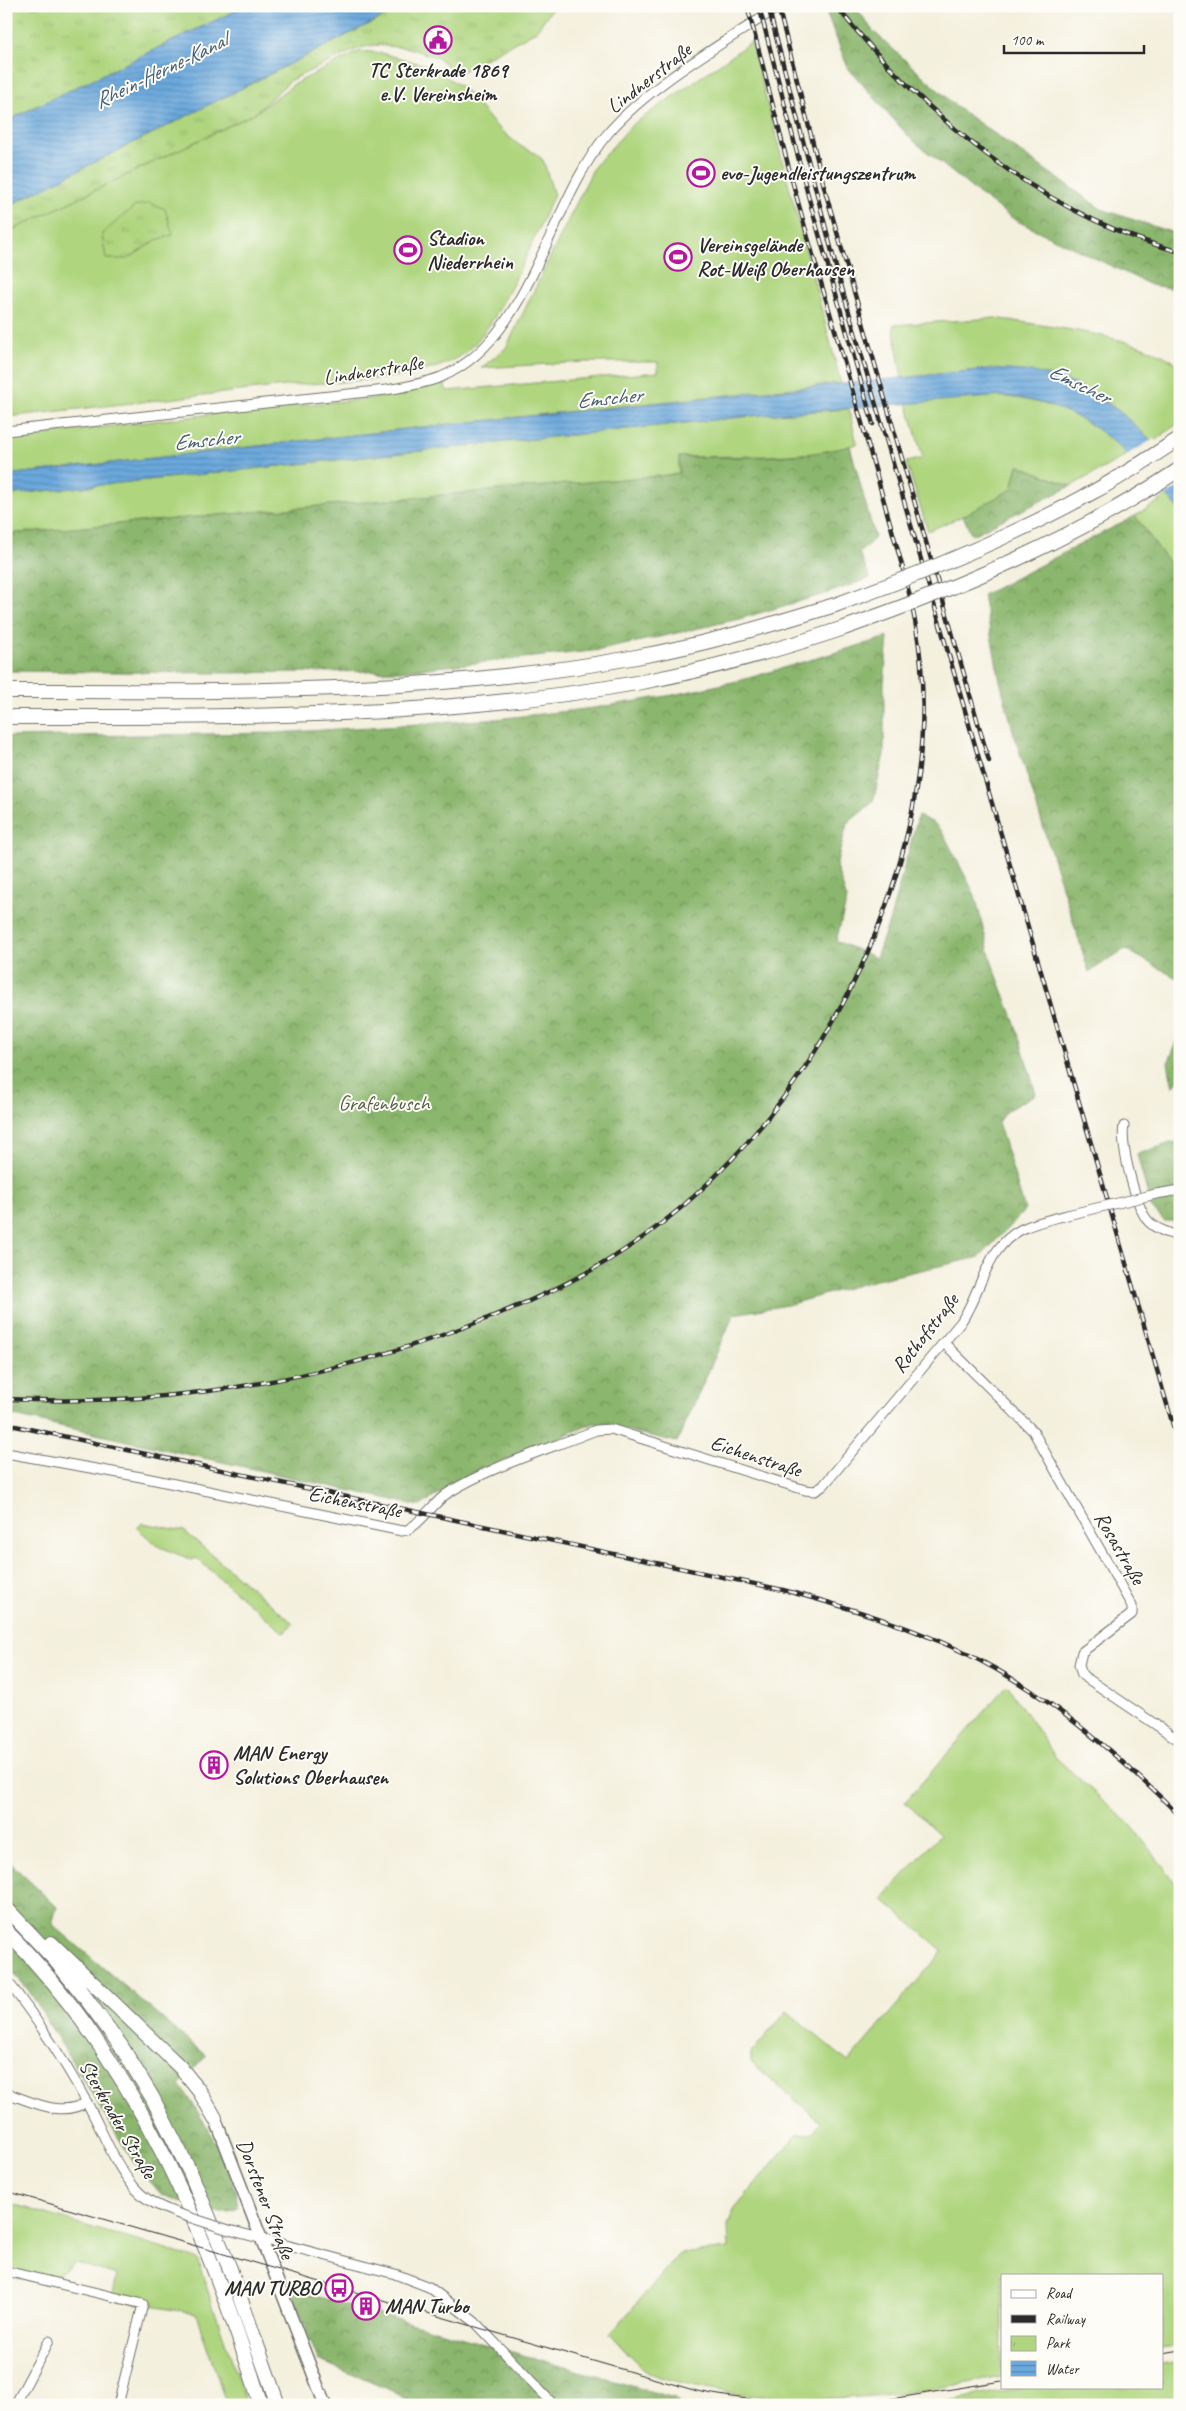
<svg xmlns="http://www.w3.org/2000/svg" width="1186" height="2411" font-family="Caveat,sans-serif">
  <defs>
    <pattern id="forest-crowns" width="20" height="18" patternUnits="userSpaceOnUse" patternTransform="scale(1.25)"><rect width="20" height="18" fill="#8bb66d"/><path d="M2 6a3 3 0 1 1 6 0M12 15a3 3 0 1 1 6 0" fill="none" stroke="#72945a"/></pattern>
    <pattern id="park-tufts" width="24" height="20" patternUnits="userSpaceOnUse" patternTransform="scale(1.25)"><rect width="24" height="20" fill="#afd57e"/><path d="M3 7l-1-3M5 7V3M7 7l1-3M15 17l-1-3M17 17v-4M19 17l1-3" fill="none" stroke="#97b76d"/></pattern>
    <pattern id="water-rules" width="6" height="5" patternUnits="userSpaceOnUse" patternTransform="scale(1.25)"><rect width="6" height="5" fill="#6ba8dd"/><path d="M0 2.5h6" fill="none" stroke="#5889b3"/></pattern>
  </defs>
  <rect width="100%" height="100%" fill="#fdfcf7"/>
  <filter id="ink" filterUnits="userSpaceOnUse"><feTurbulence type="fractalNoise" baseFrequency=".02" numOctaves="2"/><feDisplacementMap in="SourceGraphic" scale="10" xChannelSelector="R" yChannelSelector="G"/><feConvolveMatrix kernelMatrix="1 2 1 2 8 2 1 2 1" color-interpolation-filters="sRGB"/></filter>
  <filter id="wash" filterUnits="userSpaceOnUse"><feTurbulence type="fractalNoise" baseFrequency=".0096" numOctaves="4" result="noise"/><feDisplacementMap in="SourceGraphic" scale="20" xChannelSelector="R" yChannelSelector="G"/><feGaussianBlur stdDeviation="1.12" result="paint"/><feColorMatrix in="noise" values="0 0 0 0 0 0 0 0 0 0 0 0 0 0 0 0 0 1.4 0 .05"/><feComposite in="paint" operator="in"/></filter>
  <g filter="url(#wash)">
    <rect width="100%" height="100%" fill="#f4f0de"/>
    <path fill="#afd57e" stroke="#6d8054" d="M751,42L841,383L423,427L6,475V439L254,409L378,398L444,383L447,391L658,372V362H585L481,368L506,348L594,167L632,125Z
      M360,51L381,53L432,67L464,89L497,127L520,146L535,153L543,160L554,195C533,238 501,324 465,353C428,382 332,381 285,386C192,396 99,407 6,417V233L255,113L294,84Z
      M995,318C1041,326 1148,336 1180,367V422L1153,442L1118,410L1074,385L1047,375L988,369L902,378L893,325Z
      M976,396C1033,395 1089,411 1129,454L1071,486L1018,465L1012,489L963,516L928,531L906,462L923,458L907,403Z
      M849,409L857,444L824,453L766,456L679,457V474L6,534V495L760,415Z
      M1168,496L1180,512V578L1135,516Z
      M143,1523L184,1531L293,1623L284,1633L196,1558L192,1560L158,1546L137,1528Z
      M1007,1685L1056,1758L1132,1826L1180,1889V2345L1162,2348V2275H1002V2377C902,2395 803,2410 702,2387C686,2383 666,2381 651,2373C638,2367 620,2345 610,2334L680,2254L729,2249L728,2225L734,2209L796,2135L811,2134L821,2122L756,2067L751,2061V2053L787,2011L848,2062L943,1951L882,1899L940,1835L905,1802Z
      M6,2202L197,2259L247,2405H230L225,2399L196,2314L112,2299L117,2275L75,2263C46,2284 41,2284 6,2275Z
      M1180,2361V2405H925L1025,2387H1162V2364Z"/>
    <path fill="url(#forest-crowns)" stroke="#5b704c" d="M824,6H855L873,31L958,108L1101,209L1180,235V290L1151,285L1015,220L979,194L910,138L848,68Z
      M850,446L875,538L859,553L870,578L831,592L739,619L601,650L399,671L217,673L6,671V534L679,474V457C736,457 795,460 850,446Z
      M1018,465L1071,486L972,535L963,516L1012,489Z
      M1135,516L1180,578V980L1125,949L1089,972L1014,734L1000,681L983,595Z
      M888,637L884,684V754L873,802L847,824L836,866L847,899L836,941L876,958L890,919L918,816L934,823L943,833L975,895L991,960L1015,1023L1036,1094L1006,1111L998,1122L1025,1210L980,1257L876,1280L787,1305L734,1314L677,1442L594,1423L460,1480L420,1506L6,1414V737L277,733L496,719L594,708L673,695L742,680Z
      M1180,1035V1077L1173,1087L1168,1063Z
      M1180,1140V1221H1164L1151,1207L1137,1154Z
      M6,1859L57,1907L52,1924L206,2056L180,2085C199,2110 237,2177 238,2208L229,2212H216L162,2195L134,2163L29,1991L6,1964Z
      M291,2289L674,2398L681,2405H616L599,2399L590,2405H417L392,2391L318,2360Z"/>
    <path fill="url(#park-tufts)" stroke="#6d8054" d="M6,6H245L6,121Z
      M405,6H554L536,31L457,74L438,58L409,48L375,45L359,48L291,80L255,113L6,233V207Z
      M150,203L165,209L173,235L156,240L128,259H106L102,234L135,206Z"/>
    <path fill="url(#water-rules)" stroke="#4b6a84" d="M245,6H405L6,207V121Z
      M988,369C1007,370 1027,370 1046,375C1102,387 1144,431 1180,473V510C1124,449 1091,406 1004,396L760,415L6,495V475L423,427Z"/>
    <path fill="#f4f0de" d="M1154,439L1180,469V487L1164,496L1126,455Z"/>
  </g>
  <g filter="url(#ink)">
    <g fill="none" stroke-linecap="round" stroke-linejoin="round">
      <g stroke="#71706a" stroke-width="11">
        <path id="minor" d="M6,431L386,390C404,387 423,384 441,377C532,339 547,204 609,132C653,82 724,43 780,6
          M1124,1126C1120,1144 1136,1209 1149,1222C1157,1230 1169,1233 1180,1237
          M1156,1194L1180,1190
          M944,1343L1033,1431L1132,1606V1614L1082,1652L1079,1665L1082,1675L1180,1741
          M6,1453L141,1477L402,1531C417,1530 433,1502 448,1493C491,1466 549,1449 596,1430L611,1429L805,1490L815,1491L823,1486L961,1322C982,1290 986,1247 1022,1229C1036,1222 1052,1219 1067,1215
          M6,1979C36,2018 63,2058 86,2101C102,2129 113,2163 135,2188C146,2201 161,2207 176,2213
          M6,2093C33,2102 61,2118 87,2102
          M229,2230L395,2274L429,2287L475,2322L554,2405
          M6,2271L143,2304L118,2405
          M15,2405L49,2341"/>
      </g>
      <g stroke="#71706a" stroke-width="14">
        <path id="major" d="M215,2118L325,2405"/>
      </g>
      <g stroke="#71706a" stroke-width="16">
        <path id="highway" d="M6,691C217,691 428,696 636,657C703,645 770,625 835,605
          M6,717C219,717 432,720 642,682C711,669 778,650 844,628
          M6,1908L56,1961L85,1997L121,2046L152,2097L191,2174L230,2269L278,2405
          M6,1931C136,2061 207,2232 261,2405
          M51,1943L180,2067L200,2092L215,2118"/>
      </g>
      <use href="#minor" stroke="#fff" stroke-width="9"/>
      <use href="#major" stroke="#fff" stroke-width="11"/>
      <use href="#highway" stroke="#fff" stroke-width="14"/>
      <path stroke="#2b2b2b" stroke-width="1" d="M6,2191L697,2391C741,2400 784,2403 829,2405
        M1162,2353L1180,2350
        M829,2405L878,2401L1002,2381"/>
      <g stroke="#2b2b2b" stroke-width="4.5">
        <path id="rail" d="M759,6L809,199L873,424
          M768,6L837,271L1180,1449
          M778,6L826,194L989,761
          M836,6C925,116 1040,214 1180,252
          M6,1399C163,1407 316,1382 462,1328C519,1307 575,1283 626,1249C729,1181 811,1076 862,965C902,877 927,778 922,681C920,627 905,574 890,523C877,477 865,432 851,386C834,325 815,264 798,202C780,137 765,71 747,6
          M6,1424L783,1590C859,1610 937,1634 1006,1675C1070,1713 1127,1764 1180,1816"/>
      </g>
      <use href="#rail" stroke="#fdfcf7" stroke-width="2.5" stroke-dasharray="8" stroke-linecap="butt"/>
      <g stroke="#71706a" stroke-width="11" stroke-linecap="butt">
        <path id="minor-bridge" d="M1067,1215L1156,1194
          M176,2213L229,2230"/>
      </g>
      <g stroke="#71706a" stroke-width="16" stroke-linecap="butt">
        <path id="highway-bridge" d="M835,605C924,573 1010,538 1093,492C1123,476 1151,457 1180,438
          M844,628C961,587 1076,538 1180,469"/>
      </g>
      <use href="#minor-bridge" stroke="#fff" stroke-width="9"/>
      <use href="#highway-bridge" stroke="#fff" stroke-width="14"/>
    </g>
  </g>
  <defs>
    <g id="civic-ring" transform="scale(1.4375)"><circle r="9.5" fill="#fdfcf7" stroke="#b5179e" stroke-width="1.5"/><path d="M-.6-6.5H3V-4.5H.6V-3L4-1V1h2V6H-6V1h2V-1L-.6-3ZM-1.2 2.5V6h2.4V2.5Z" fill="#b5179e"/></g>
    <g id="stadium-ring" transform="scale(1.4375)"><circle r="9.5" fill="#fdfcf7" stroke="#b5179e" stroke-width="1.5"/><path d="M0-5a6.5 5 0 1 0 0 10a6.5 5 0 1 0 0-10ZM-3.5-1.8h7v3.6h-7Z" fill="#b5179e"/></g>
    <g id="building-ring" transform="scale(1.4375)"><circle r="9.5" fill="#fdfcf7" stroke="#b5179e" stroke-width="1.5"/><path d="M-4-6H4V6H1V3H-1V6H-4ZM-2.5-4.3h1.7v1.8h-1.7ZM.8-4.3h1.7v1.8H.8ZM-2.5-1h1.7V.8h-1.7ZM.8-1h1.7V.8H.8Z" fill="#b5179e"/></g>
    <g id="bus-ring" transform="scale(1.4375)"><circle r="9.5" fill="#fdfcf7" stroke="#b5179e" stroke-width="1.5"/><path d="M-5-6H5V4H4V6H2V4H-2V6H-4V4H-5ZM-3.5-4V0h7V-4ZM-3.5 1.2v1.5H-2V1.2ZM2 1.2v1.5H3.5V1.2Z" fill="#b5179e"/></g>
  </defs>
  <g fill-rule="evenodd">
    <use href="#civic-ring" x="438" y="40"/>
    <use href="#stadium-ring" x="701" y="173"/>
    <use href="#stadium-ring" x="408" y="250"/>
    <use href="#stadium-ring" x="678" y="257"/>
    <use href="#building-ring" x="214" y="1765"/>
    <use href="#bus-ring" x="339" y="2288"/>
    <use href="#building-ring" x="366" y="2306"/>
  </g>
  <g text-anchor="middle" stroke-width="4" stroke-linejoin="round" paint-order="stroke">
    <g font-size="21" font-weight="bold" fill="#2b2b2b" stroke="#fdfcf7" text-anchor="start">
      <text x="438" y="77" text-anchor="middle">TC Sterkrade 1869<tspan x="438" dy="24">e.V. Vereinsheim</tspan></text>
      <text x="720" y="180">evo-Jugendleistungszentrum</text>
      <text x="427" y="245">Stadion<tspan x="427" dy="24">Niederrhein</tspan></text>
      <text x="697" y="252">Vereinsgelände<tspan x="697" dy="24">Rot-Weiß Oberhausen</tspan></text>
      <text x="233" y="1760">MAN Energy<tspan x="233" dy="24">Solutions Oberhausen</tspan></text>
      <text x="320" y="2295" text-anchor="end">MAN TURBO</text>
      <text x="385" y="2313">MAN Turbo</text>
    </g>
    <g font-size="21" fill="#2b2b2b" stroke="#fdfcf7">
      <text transform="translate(649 78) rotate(-38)" y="7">Lindnerstraße</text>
      <text transform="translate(373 370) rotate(-9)" y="7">Lindnerstraße</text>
      <text transform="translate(925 1333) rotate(-52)" y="7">Rothofstraße</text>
      <text transform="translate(756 1456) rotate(18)" y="7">Eichenstraße</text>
      <text transform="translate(355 1502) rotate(11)" y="7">Eichenstraße</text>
      <text transform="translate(1120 1548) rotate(60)" y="7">Rosastraße</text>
      <text transform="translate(118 2119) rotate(60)" y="7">Sterkrader Straße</text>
      <text transform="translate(266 2199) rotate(69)" y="7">Dorstener Straße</text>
    </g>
    <g font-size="21" fill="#535e44" stroke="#fdfcf7">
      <text x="384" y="1110">Grafenbusch</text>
    </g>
    <g font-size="22" font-style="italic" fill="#455d72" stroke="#fdfcf7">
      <text transform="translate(160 70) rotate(-26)" y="8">Rhein-Herne-Kanal</text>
      <text transform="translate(1080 383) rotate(26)" y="8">Emscher</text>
      <text transform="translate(609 397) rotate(-6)" y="8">Emscher</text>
      <text transform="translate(206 439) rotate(-6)" y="8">Emscher</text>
    </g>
  </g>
  <rect width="1186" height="2411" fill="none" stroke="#fdfcf7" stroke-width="25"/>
  <rect x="1001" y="2274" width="162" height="115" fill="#fdfcf7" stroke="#a9a8a5"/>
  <rect x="1011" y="2290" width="25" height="8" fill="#ffffff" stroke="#a9a8a5"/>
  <text x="1046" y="2298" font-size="15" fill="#2b2b2b">Road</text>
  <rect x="1011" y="2315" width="25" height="8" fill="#2b2b2b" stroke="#a9a8a5"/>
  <text x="1046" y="2324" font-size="15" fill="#2b2b2b">Railway</text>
  <rect x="1011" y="2336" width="25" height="15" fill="url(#park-tufts)" stroke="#a9a8a5"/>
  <text x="1046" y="2348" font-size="15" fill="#2b2b2b">Park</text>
  <rect x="1011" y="2361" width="25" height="15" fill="url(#water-rules)" stroke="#a9a8a5"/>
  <text x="1046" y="2374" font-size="15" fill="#2b2b2b">Water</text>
  <path d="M1004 45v8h140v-8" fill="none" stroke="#2b2b2b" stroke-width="2.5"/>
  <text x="1011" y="45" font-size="15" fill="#2b2b2b" stroke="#fdfcf7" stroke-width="4" paint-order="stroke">100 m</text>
</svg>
